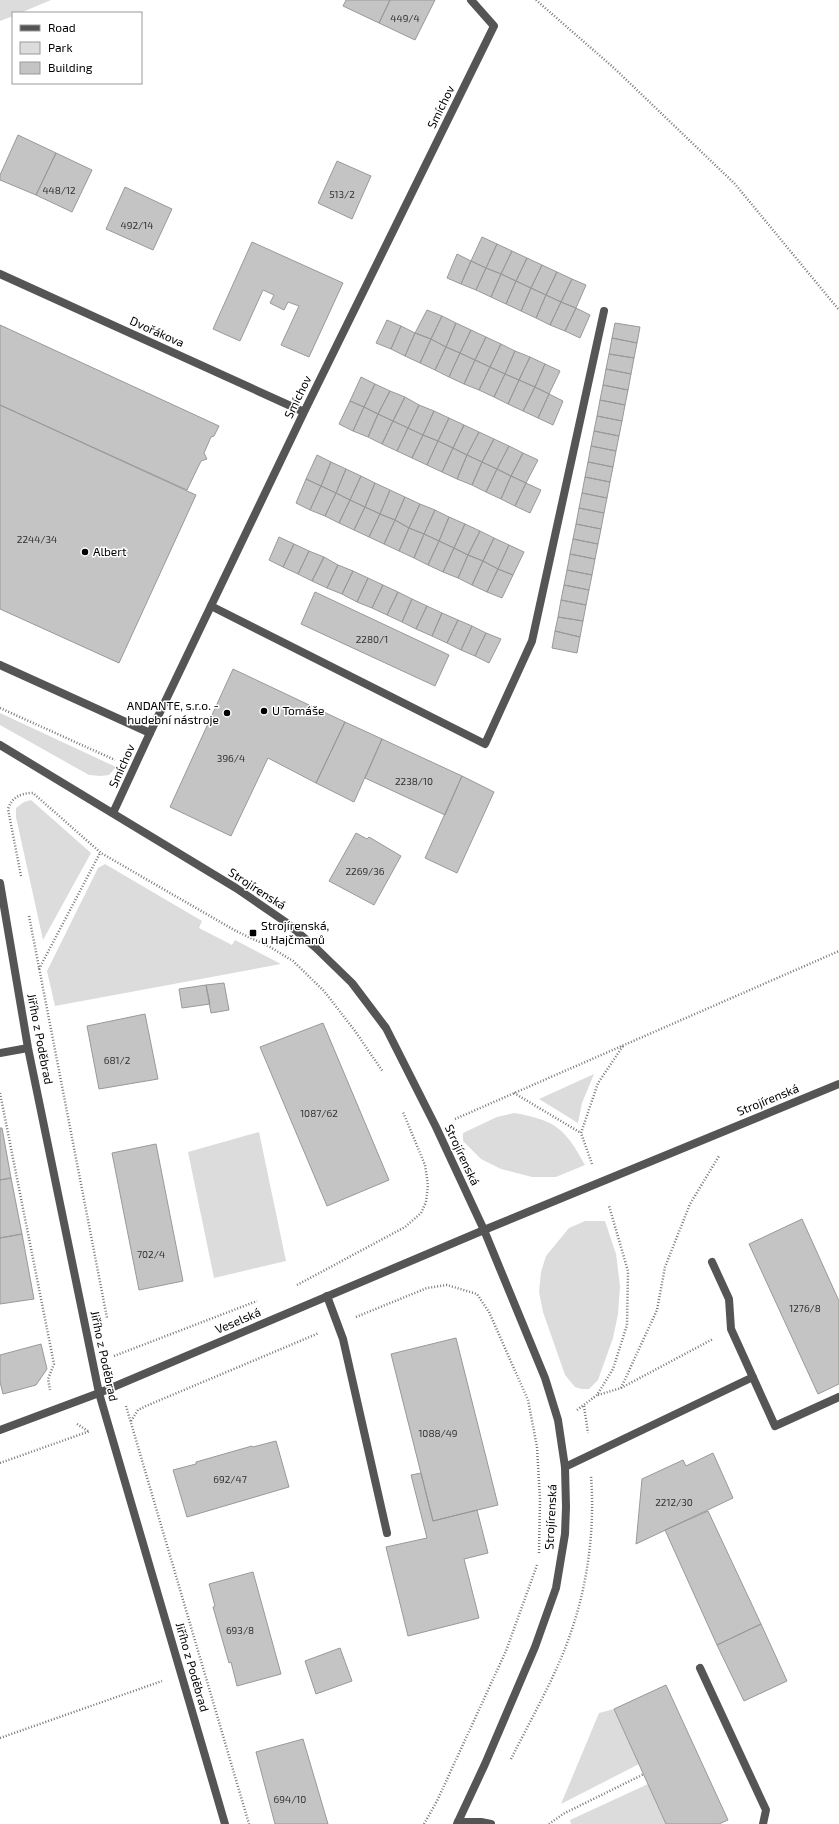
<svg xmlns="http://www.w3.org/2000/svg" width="839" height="1824" font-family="'Exo 2',sans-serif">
  <rect width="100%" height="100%" fill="#fff"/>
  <path fill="#dcdcdc" d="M0,0H51L20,13H13V16L0,21Z
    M0,713L116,767L109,775L101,776L89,775L0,725Z
    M31,800L91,853L43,940L16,817V808L24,802Z
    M105,864L202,921L199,928L232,945L235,940L281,964L55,1006L47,971L98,868Z
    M594,1074L582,1103L578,1123L539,1099Z
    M514,1113C555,1120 565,1128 585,1165L556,1177H532L501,1169L481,1159L463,1141V1133L497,1117Z
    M259,1132L286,1261L214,1278L188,1152Z
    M585,1221H605L616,1254L620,1286L618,1314L613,1338L598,1380L589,1389H582L575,1387L565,1375L543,1312L539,1292L541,1272L546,1256L569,1228Z
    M614,1709L639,1764L561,1804L599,1713Z
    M648,1784L666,1824H571L570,1820Z"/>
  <path fill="#c4c4c4" stroke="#999" d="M346,0H390L379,23L343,6Z
    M390,0H435L415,40L379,23Z
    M18,135L56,153L36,195L0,180V175Z
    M56,153L92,170L72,212L36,195Z
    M337,161L371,176L352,219L318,203Z
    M125,187L172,209L153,250L106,229Z
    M482,237L497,244L486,268L471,261Z
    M252,242L343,283L309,357L281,345L299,306L288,302L284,310L270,303L274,295L263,290L240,341L213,329Z
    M497,244L512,251L501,274L486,268Z
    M512,251L527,258L516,281L501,274Z
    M457,254L471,261L461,284L447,278Z
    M527,258L542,265L531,288L516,281Z
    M471,261L486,268L476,290L461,284Z
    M542,265L557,272L546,295L531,288Z
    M486,268L501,274L491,297L476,290Z
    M557,272L572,279L561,302L546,295Z
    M501,274L516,281L506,304L491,297Z
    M572,279L586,285L576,308L561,302Z
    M516,281L531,288L521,311L506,304Z
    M531,288L546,295L536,318L521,311Z
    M546,295L561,302L550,325L536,318Z
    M561,302L576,308L565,331L550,325Z
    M576,308L590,315L580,338L565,331Z
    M427,310L442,316L431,339L415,333Z
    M442,316L456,323L446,347L431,339Z
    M387,320L401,326L391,349L376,343Z
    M456,323L471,330L460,353L446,347Z
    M615,323L640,327L637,343L612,338Z
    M0,325L219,426L214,436L211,437L204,453L207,459L201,461L187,490L0,405Z
    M401,326L415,333L405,356L391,349Z
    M471,330L486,337L475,360L460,353Z
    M415,333L431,339L420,363L405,356Z
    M486,337L501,344L490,367L475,360Z
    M612,338L637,343L634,358L609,354Z
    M431,339L446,347L435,370L420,363Z
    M501,344L515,351L505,374L490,367Z
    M446,347L460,353L449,377L435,370Z
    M515,351L530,357L519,380L505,374Z
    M460,353L475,360L464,384L449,377Z
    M609,354L634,358L631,374L606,369Z
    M530,357L545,364L535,387L519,380Z
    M475,360L490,367L479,390L464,384Z
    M545,364L560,371L549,394L535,387Z
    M490,367L505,374L494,397L479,390Z
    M606,369L631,374L628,390L603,385Z
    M505,374L519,380L508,404L494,397Z
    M361,377L375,384L364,407L350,401Z
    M519,380L535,387L523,411L508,404Z
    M375,384L390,391L378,414L364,407Z
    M603,385L628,390L625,405L600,400Z
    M535,387L549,394L538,418L523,411Z
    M390,391L405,397L393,421L378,414Z
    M549,394L563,401L553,425L538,418Z
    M405,397L419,405L408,428L393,421Z
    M600,400L625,405L622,421L597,416Z
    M350,401L364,407L353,431L339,424Z
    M0,405L196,495L119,663L0,609Z
    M419,405L434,411L423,435L408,428Z
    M364,407L378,414L368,437L353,431Z
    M434,411L449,418L438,441L423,435Z
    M378,414L393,421L382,444L368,437Z
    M597,416L622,421L619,436L594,431Z
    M449,418L464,425L453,448L438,441Z
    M393,421L408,428L397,451L382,444Z
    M464,425L479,432L467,455L453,448Z
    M408,428L423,435L412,458L397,451Z
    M594,431L619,436L616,451L591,446Z
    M479,432L494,439L482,462L467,455Z
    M423,435L438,441L427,465L412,458Z
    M494,439L509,446L497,469L482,462Z
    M438,441L453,448L442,472L427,465Z
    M509,446L523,453L511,476L497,469Z
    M591,446L616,451L613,467L588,462Z
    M453,448L467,455L457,479L442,472Z
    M523,453L538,460L526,483L511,476Z
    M317,455L331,462L321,486L306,479Z
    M467,455L482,462L472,485L457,479Z
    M331,462L346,469L336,493L321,486Z
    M482,462L497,469L486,492L472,485Z
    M588,462L613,467L610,482L585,477Z
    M346,469L361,476L350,500L336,493Z
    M497,469L511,476L501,499L486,492Z
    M361,476L375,483L365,507L350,500Z
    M511,476L526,483L515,506L501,499Z
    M585,477L610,482L607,498L582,493Z
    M306,479L321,486L310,510L296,503Z
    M375,483L390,490L380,514L365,507Z
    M526,483L541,490L530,513L515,506Z
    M321,486L336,493L325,516L310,510Z
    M390,490L405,497L395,520L380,514Z
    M336,493L350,500L339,523L325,516Z
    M582,493L607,498L604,513L579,508Z
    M405,497L420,504L409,528L395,520Z
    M350,500L365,507L354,530L339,523Z
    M420,504L435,510L424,534L409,528Z
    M365,507L380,514L369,537L354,530Z
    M579,508L604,513L601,529L576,524Z
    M435,510L449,517L439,541L424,534Z
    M380,514L395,520L384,544L369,537Z
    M449,517L465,524L454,548L439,541Z
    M395,520L409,528L399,551L384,544Z
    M465,524L480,531L468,555L454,548Z
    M576,524L601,529L598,544L573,539Z
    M409,528L424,534L414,558L399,551Z
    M480,531L494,538L483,561L468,555Z
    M424,534L439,541L428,565L414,558Z
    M279,537L294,544L283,567L269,560Z
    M494,538L509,545L498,569L483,561Z
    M573,539L598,544L595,559L570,554Z
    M439,541L454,548L443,572L428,565Z
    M294,544L309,551L298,574L283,567Z
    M509,545L524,552L513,575L498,569Z
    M454,548L468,555L458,578L443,572Z
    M309,551L324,557L312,581L298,574Z
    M570,554L595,559L592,575L567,570Z
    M468,555L483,561L472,585L458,578Z
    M324,557L338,565L327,588L312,581Z
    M483,561L498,569L487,592L472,585Z
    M338,565L353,571L342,594L327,588Z
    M498,569L513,575L502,598L487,592Z
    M567,570L592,575L589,590L564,585Z
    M353,571L368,578L357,602L342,594Z
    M368,578L383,585L372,608L357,602Z
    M383,585L398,592L387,615L372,608Z
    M564,585L589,590L586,605L561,600Z
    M315,592L449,655L435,686L301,624Z
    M398,592L412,599L402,622L387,615Z
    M412,599L427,606L416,629L402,622Z
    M561,600L586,605L583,621L558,617Z
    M427,606L442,613L432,636L416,629Z
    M442,613L458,620L447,643L432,636Z
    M558,617L583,621L580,637L555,631Z
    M458,620L472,626L461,650L447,643Z
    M472,626L486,633L475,656L461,650Z
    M555,631L580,637L577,653L552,648Z
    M486,633L501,639L489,663L475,656Z
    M233,669L345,722L316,783L268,758L231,836L170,807Z
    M345,722L382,739L354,802L316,783Z
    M382,739L462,776L445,815L365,778Z
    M462,776L494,792L457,873L425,858Z
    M356,833L367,839L369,837L401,856L374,905L329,881Z
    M224,983L229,1010L211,1013L206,985Z
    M206,985L210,1004L182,1008L179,989Z
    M145,1014L158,1079L99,1089L87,1026Z
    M323,1023L389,1180L327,1206L260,1047Z
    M0,1128H2L11,1178L0,1180Z
    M156,1144L183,1281L139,1290L112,1153Z
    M11,1178L22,1234L0,1238V1180Z
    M802,1219L839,1301V1384L818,1394L749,1244Z
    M22,1234L34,1299L0,1304V1238Z
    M456,1338L498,1505L433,1521L391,1354Z
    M41,1344L47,1369L36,1385L3,1394L0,1382V1355Z
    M276,1441L289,1487L187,1517L173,1470L196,1464V1462L252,1446L253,1447Z
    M713,1453L733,1498L636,1544L642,1479L683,1460L686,1466Z
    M421,1473L433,1521L477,1510L488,1553L464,1559L479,1618L408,1636L386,1547L427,1538L411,1475Z
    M708,1511L761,1624L717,1645L665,1530Z
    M253,1572L281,1674L237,1686L231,1662L229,1663L213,1607L215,1606L209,1584Z
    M761,1624L787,1681L744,1701L717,1645Z
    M340,1648L352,1681L316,1694L305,1661Z
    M666,1685L728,1820L719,1824H666L614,1709Z
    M303,1739L328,1824H275L256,1752Z"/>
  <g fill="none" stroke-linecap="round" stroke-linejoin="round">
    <path stroke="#777" stroke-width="2.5" stroke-dasharray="1 2" stroke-linecap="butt" d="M536,0L614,68L735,184L839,310
      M0,708L115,760
      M21,876L8,809C12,797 21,793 33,793L101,853L236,931L270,947L293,961L324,991L355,1031L383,1072
      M29,916L107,1318
      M39,969L100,853
      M0,1093L54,1364L48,1379L50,1390
      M514,1093L581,1133
      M455,1119L839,951
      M592,1164L581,1133L598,1083L623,1046
      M297,1285L405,1227L421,1213L426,1202L428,1185L425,1165L403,1112
      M356,1317L427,1288L447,1285L477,1294L489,1312L528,1400L537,1447L540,1499L539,1554
      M114,1356L257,1301
      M621,1388L657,1310L665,1267L690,1204L719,1156
      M598,1395L621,1388L713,1339
      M126,1406L249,1824
      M584,1406L588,1433
      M577,1410L597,1395L613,1369L627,1325L628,1271L609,1206
      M131,1421L138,1410L146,1406L319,1333
      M77,1424L88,1431
      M0,1463L90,1431
      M0,1738L162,1681
      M511,1759C531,1719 557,1674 571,1632C588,1583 595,1528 591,1476
      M424,1824L437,1801L506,1651L537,1565
      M549,1824L563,1814L644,1774"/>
    <path stroke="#555" stroke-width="8" d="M211,606L485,744L532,641L604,311
      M0,665L150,733
      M712,1262L729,1299L731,1329L775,1426L839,1397
      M327,1296L343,1339L387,1533
      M565,1467L753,1377
      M700,1668L766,1810L763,1824
      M458,1822H481L491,1824"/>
    <path stroke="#555" stroke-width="8" d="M0,274L304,412
      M113,813L150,733L304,412L494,26L471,0
      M0,883L28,1048L99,1393L225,1824
      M0,1053L28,1048
      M0,1430L99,1393L484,1230L839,1084"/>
    <path stroke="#555" stroke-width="8" d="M0,745L236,888L287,923L316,948L352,983L386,1028L436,1127L484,1230L545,1378L558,1420L565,1467L566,1507L565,1534L556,1588L535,1647L485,1764L457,1824"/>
  </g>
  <g fill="#000" stroke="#fff" stroke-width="1.5">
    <circle cx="85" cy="552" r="4"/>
    <circle cx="264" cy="711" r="4"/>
    <circle cx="227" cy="713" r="4"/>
    <rect x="249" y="929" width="8" height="8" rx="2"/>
  </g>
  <g text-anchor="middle" stroke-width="3" stroke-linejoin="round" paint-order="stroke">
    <g font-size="10" fill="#313131">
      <text x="405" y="22">449/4</text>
      <text x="59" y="194">448/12</text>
      <text x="342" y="198">513/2</text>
      <text x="137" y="229">492/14</text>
      <text x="37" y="543">2244/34</text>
      <text x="372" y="643">2280/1</text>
      <text x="231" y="762">396/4</text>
      <text x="414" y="785">2238/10</text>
      <text x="365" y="875">2269/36</text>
      <text x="117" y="1064">681/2</text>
      <text x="319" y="1117">1087/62</text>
      <text x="151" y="1258">702/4</text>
      <text x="805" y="1312">1276/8</text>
      <text x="438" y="1437">1088/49</text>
      <text x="230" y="1483">692/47</text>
      <text x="674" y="1506">2212/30</text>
      <text x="240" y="1634">693/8</text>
      <text x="290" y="1803">694/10</text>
    </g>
    <g font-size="12" fill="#000" stroke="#fff">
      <text transform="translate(441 107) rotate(-64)" y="4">Smíchov</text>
      <text transform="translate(157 332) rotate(24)" y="4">Dvořákova</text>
      <text transform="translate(298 397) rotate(-64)" y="4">Smíchov</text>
      <text transform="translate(122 766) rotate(-66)" y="4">Smíchov</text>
      <text transform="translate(257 889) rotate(33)" y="4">Strojírenská</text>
      <text transform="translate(40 1039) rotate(79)" y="4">Jiřího z Poděbrad</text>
      <text transform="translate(768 1100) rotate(-22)" y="4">Strojírenská</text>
      <text transform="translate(462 1155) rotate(65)" y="4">Strojírenská</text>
      <text transform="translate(238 1321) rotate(-23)" y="4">Veselská</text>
      <text transform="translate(104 1356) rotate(78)" y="4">Jiřího z Poděbrad</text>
      <text transform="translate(551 1517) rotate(-87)" y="4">Strojírenská</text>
      <text transform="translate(192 1667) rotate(74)" y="4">Jiřího z Poděbrad</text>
    </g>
    <g font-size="12" fill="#000" stroke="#fff" text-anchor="start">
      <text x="93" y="556">Albert</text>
      <text x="219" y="710" text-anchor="end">ANDANTE, s.r.o. -<tspan x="219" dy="14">hudební nástroje</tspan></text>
      <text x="272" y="715">U Tomáše</text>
      <text x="261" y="930">Strojírenská,<tspan x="261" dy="14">u Hajčmanů</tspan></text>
    </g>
  </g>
  <rect x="12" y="12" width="130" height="72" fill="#ffffff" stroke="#999999"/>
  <rect x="20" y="25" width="20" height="6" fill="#555555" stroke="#999999"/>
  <text x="48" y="32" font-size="12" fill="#000000">Road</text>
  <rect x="20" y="42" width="20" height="12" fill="#dcdcdc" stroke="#999999"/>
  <text x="48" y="52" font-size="12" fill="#000000">Park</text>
  <rect x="20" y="62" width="20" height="12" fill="#c4c4c4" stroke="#999999"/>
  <text x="48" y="72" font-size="12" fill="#000000">Building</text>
</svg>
